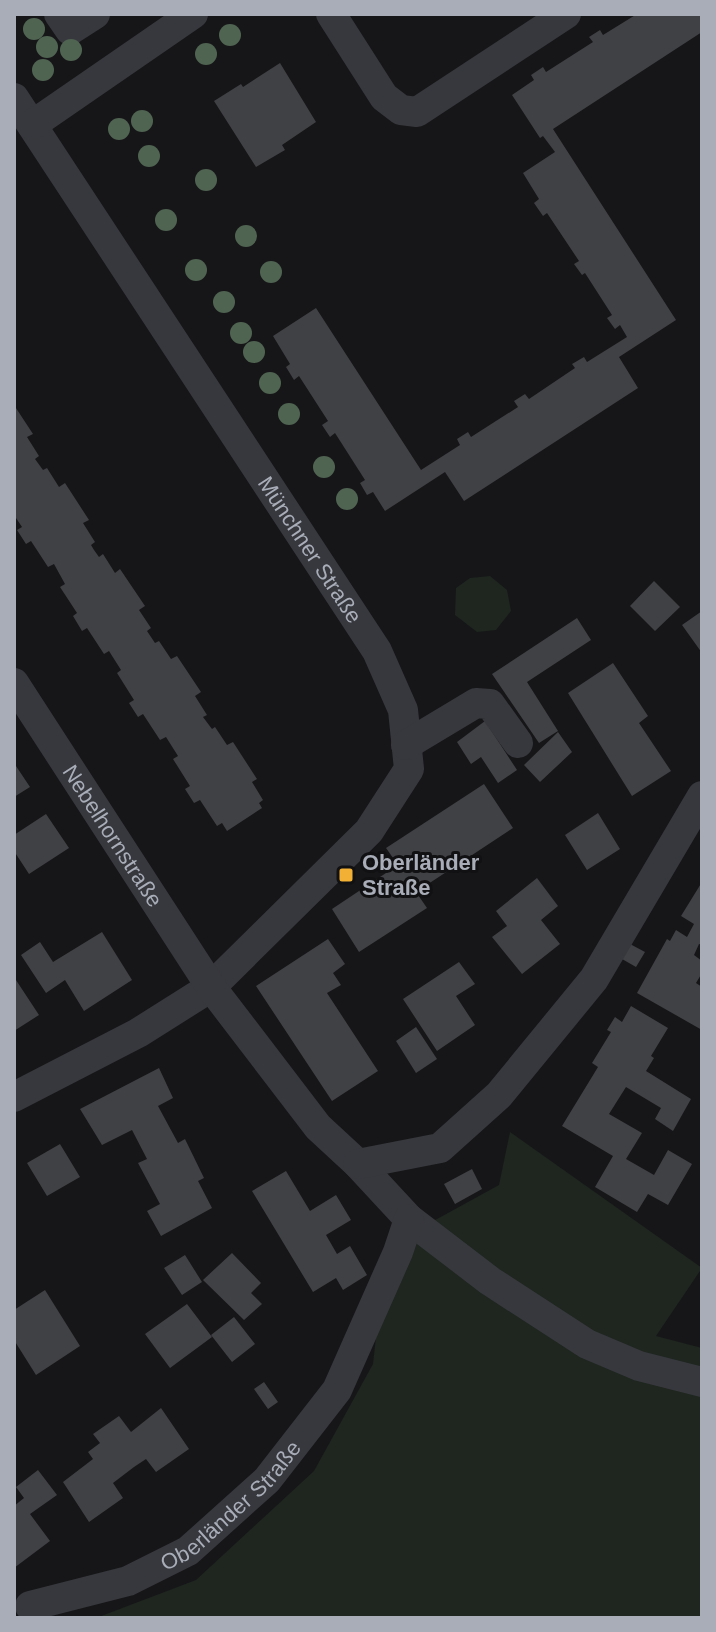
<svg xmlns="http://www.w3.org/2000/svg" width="716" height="1632" font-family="Helvetica,sans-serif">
  <rect width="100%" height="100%" fill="#161618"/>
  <path fill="#1e261f" d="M490,576L507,590L511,611L496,630L477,632L455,615L456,588L470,578Z
    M510,1132L702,1268L656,1336L702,1348V1618H96L196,1580L314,1471L373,1364L386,1247L499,1185Z"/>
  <path fill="#404145" d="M637,14H702V32L553,129L676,320L619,357L638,388L464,501L445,472L385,511L373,492L367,495L360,483L365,480L335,433L330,437L322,425L328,421L299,376L294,380L286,367L290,364L273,336L316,308L421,470L460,445L457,439L468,432L471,437L518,407L514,401L525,394L529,399L575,368L572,364L584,357L587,362L627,337L620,325L615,329L607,318L612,315L585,273L582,275L574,264L579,261L547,213L543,216L534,203L539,199L523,173L555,152L543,136L540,138L512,95L534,80L531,75L543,67L546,72L593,42L589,37L600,30L603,35Z
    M280,63L316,122L282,145L285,150L256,167L214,101L241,84L243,87Z
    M14,405L33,434L27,437L39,456L35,459L43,470L47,468L59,487L65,483L89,520L83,523L95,542L91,545L94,550L99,557L103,554L115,573L120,569L145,606L139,610L151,628L147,631L155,643L159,641L171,659L177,656L201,692L195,696L207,715L203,717L212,729L215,727L227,745L233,742L257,779L252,782L263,800L259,803L262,808L227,831L222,823L217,826L200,800L194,803L185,789L190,786L173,759L178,756L166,737L160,740L143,714L138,717L129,703L134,700L117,673L121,670L109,651L104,654L87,628L82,631L73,616L77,613L60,587L65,584L54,564L48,567L31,541L26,544L17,530L22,527L14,515Z
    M654,581L680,607L655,631L630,606Z
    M702,611V653L682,625Z
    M577,618L591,640L527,682L558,731L539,743L492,674Z
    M613,663L648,716L639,723L671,771L632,796L568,693Z
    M485,721L517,770L498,783L481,757L471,764L457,742Z
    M558,732L572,752L540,782L524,765Z
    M14,763L30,787L14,797Z
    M484,784L513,828L416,892L427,908L359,952L332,909L398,865L386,848Z
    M598,813L620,849L587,870L565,835Z
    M46,814L69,848L29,874L14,851V835Z
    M537,878L558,906L541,920L560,944L522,974L492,937L507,926L496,911Z
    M702,882V945L699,944L694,955L702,961V973L696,983L702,987V1030L637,993L667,939L670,941L676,930L687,937L694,924L681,916Z
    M102,932L132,980L84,1011L65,980L46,993L21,955L40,942L53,962Z
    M328,939L345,964L333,973L341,985L327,993L378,1071L332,1101L256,986Z
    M630,944L645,952L636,967L622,959Z
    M459,962L475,984L456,996L475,1025L437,1051L403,999Z
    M14,977L39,1015L14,1031Z
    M631,1006L668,1028L651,1056L654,1058L646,1071L691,1099L673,1131L655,1119L661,1108L626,1087L609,1114L642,1133L626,1159L654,1175L668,1150L692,1164L668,1205L648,1194L637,1212L595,1187L613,1156L562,1126L598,1067L592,1063L611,1032L607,1030L615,1017L622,1022Z
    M416,1027L437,1059L416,1073L396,1041Z
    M159,1068L173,1098L158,1106L178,1143L185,1139L204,1178L198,1181L212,1208L161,1236L147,1211L160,1204L138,1163L147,1159L132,1130L102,1145L80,1109Z
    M60,1144L80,1177L47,1196L27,1163Z
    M472,1169L482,1189L455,1204L444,1184Z
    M286,1171L310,1211L336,1195L351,1220L326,1235L337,1254L350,1246L367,1275L343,1290L336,1278L313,1292L252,1191Z
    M232,1253L261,1283L251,1293L262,1304L244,1320L203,1280Z
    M185,1255L202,1282L182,1295L164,1268Z
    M45,1290L80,1346L36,1375L14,1340V1310Z
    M187,1304L212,1337L170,1368L145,1334Z
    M234,1317L255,1344L232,1362L211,1335Z
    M264,1382L278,1402L268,1409L254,1389Z
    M161,1408L189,1449L156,1472L146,1459L134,1467L113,1483L123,1498L89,1522L63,1482L93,1459L88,1452L100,1443L93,1434L119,1416L131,1432Z
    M38,1470L57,1495L30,1514L50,1541L14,1568V1506L24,1498L16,1487Z"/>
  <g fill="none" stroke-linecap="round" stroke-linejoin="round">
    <g stroke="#37383d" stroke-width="30">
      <path d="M59,14L70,30L95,14"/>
      <path d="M331,14L384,97L401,110L417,112L566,14"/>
      <path id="s1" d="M14,98L377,651L403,710L409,769L369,831L211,987L138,1033L14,1097"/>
      <path d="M32,125L193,14"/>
      <path id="s2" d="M14,683L211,987L318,1127L358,1164L409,1219L490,1281L587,1344L639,1366L702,1382"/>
      <path d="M406,745L476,703L490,704L518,743"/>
      <path d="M358,1164L440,1148L499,1095L594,979L702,796"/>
      <path id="s3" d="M30,1606L128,1581L188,1551L267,1480L337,1390L398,1252L409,1219"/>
    </g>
  </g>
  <g fill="#506452">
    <circle cx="34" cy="29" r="11"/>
    <circle cx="230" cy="35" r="11"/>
    <circle cx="47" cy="47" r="11"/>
    <circle cx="71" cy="50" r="11"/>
    <circle cx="206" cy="54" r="11"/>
    <circle cx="43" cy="70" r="11"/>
    <circle cx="142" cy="121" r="11"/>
    <circle cx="119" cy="129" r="11"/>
    <circle cx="149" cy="156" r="11"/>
    <circle cx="206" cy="180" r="11"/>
    <circle cx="166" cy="220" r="11"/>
    <circle cx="246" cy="236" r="11"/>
    <circle cx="196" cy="270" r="11"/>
    <circle cx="271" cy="272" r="11"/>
    <circle cx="224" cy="302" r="11"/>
    <circle cx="241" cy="333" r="11"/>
    <circle cx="254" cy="352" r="11"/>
    <circle cx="270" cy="383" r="11"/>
    <circle cx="289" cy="414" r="11"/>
    <circle cx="324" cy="467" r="11"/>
    <circle cx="347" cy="499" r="11"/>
  </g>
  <rect fill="#f2b134" stroke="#111113" stroke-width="3" x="338" y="867" width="16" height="16" rx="4"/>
  <g text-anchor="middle" stroke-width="6" stroke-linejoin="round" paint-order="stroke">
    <g font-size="22" fill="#a8adb8" stroke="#111113">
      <text dy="8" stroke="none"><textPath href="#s1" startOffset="540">Münchner Straße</textPath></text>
      <text dy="8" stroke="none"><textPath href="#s2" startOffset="182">Nebelhornstraße</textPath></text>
      <text dy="8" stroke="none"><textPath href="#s3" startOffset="230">Oberländer Straße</textPath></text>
    </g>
    <g font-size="22" font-weight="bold" fill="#a8adb8" stroke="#111113" text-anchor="start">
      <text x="362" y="870">Oberländer<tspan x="362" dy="25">Straße</tspan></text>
    </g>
  </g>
  <rect width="716" height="1632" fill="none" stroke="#a8adb8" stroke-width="32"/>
</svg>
